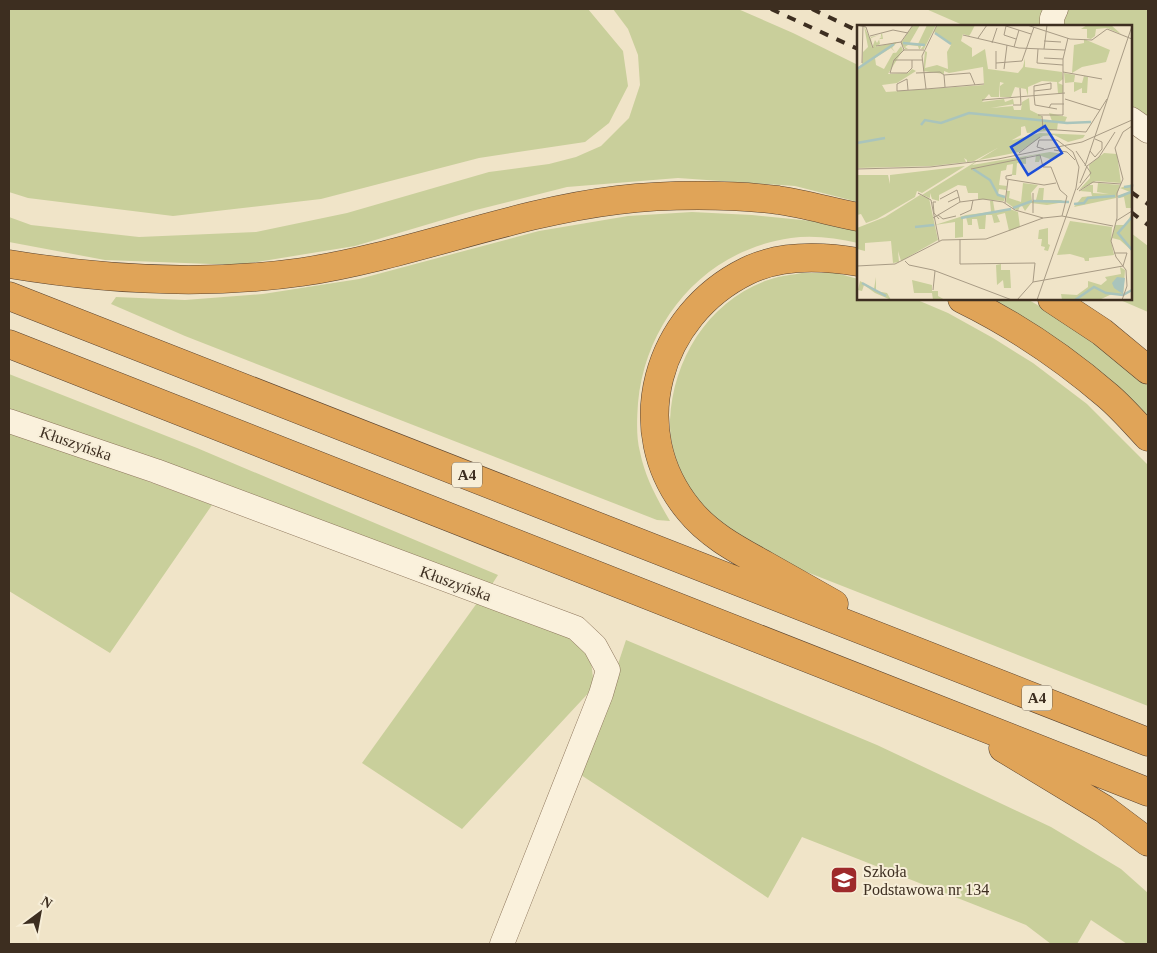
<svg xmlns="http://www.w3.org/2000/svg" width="1157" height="953" font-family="Georgia,serif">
  <rect width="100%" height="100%" fill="#f0e4c8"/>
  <path fill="#c9cf9b" d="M9,9H588L623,51L628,86L609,123L585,142L479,158L321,199L173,216L28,198L9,192Z
    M613,9H738L793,33L858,65V202L795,186L678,178L567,187L476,210L355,246L238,265L105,260L9,242V217L31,225L139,237L256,232L347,213L489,172L549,164L576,157L601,146L629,118L640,85L638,55L628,29Z
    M926,9H1148V129L1131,119V26H965Z
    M692,212L752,215L812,221L858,230V243C836,238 813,235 791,238C706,250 646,319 638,403C637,419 636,437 640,452C645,477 657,499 670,521L657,520L185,336L111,304L116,297L185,300L263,294L359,279L539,231L628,216Z
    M1131,233L1148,246V312L1118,299H1131Z
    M802,273H836L858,279V299H915L948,313L993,338L1033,363L1087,404L1148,465V706L766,556C741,539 714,523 696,498C681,476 669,447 670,420C673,358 709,301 768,280C779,276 791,275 802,273Z
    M991,299H1027L1057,316L1106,351L1148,386V416C1099,368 1051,332 991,299Z
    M9,374L197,448L498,575L489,589L9,414Z
    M9,430L212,505L110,653L9,591Z
    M477,603L569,637L590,652L594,687L462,829L362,763Z
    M626,640L877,745L1051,827L1121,869L1148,893V944H1127L1091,920L1077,944H1051L1026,925L802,837L768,898L581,775Z"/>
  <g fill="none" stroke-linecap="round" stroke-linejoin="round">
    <g stroke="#8d765c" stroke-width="25">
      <path id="minor" d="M1052,26V18L1056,9
        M1131,119L1148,131
        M9,421L156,471L576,628L595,646L608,670L601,694L502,944"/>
    </g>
    <g stroke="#5b4430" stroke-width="29">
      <path id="motorway" d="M9,264C106,280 203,286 302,272C409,256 510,213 618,200C666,194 730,194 778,200C805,204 832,212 858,217
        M9,296L1148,742
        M962,299C1013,324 1065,359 1108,396C1122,408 1135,423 1148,437
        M1052,299L1102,332L1148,370
        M9,344L1148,792
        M834,604C811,591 788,578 765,565C738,550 709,535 689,510C623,430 657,315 747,271C781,254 822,256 858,262
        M1003,748L1104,809L1148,842"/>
    </g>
    <use href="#minor" stroke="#faf1dc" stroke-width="24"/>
    <use href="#motorway" stroke="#e0a458" stroke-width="28"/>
    <path stroke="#3d2e20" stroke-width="4" stroke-dasharray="9 9" stroke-linecap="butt" d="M771,9L858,49
      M812,9L858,31
      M1131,192L1148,204
      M1131,212L1148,225"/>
  </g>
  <defs>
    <g id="school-square" transform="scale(1.4375)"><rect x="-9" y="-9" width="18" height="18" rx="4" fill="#9e2a2b" stroke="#f7eed8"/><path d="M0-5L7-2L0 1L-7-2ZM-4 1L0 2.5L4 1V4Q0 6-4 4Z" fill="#fff"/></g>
  </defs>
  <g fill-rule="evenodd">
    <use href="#school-square" x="844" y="880"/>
  </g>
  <g text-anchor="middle" stroke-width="4" stroke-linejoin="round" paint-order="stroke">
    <g fill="#f7eed8" stroke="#756857" stroke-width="1">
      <rect x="452" y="462.5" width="30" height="25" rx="4"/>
      <rect x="1022" y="685.5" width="30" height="25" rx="4"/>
    </g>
    <g font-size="15" font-weight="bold" fill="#3d2e20">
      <text x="467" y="480">A4</text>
      <text x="1037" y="703">A4</text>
    </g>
    <g font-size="16" fill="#3d2e20" stroke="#f7eed8">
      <text transform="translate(76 443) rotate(19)" y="6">Kłuszyńska</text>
      <text transform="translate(456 583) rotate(20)" y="6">Kłuszyńska</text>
    </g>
    <g font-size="16" fill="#3d2e20" stroke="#f7eed8" text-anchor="start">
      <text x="863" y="877">Szkoła<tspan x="863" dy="18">Podstawowa nr 134</tspan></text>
    </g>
  </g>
  <g transform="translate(857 25)">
    <rect width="275" height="275" fill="#f0e4c8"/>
    <path d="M56,0H63L52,19H61L70,0H79L67,24H64L67,20L64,21L63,24H62L61,21L51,20L48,22L51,24H48L44,18ZM80,0H118L114,8L112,11L106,9L104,16L115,23V32L128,24L131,44L161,48L166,42L168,33V42L205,47L206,54L201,58L206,60V68H201L200,57L185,56L171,62V71L169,64L158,62L154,72H143V61L147,58L143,57L142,72H134L132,69L125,77L147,74L148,77L156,74L157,79L134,83L156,81L157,85H164L165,77L172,73L173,85L185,91L184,95L177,96H195L192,88L210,92L208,97H201L200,105L170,108L168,101L164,102V110L117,136L110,137V135L107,133L109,137L75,141L0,143V44L5,41L6,27L11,22L7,1L13,14L14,12L22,10L14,13L15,23L18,15L20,18L23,13L25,12L23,11H24V9L25,8L26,14H22L23,19L18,22L40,17L35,23L38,27L34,23L18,33L19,40L27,44L36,28L43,27L39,28L44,21L46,25L31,49L51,48L55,44L59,46L40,58L25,60L29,67L127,60L126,42L92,48L87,46V49L66,46L68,26L70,27V28L68,43L80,40L91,44L90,27L94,20L77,7ZM230,0H254L264,9L250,3L239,4L238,11L234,14L230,13V4H224ZM227,14L253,25L249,37L225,42L215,48L217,20L227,18ZM207,48L218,50L217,57L225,58L227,51L231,52L230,68H225V63L217,67V57L208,58ZM183,108L228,110L226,113L211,117L197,110L186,111L162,127L122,135L115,140L193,127L206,129L193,134L184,131L182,137H178L179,130L169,132V139L160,138L159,150H155L156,139L150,140L149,145L144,146L142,160L150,161L149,165L142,164L141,169L148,172L147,176L121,174V168H111L109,161L101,160L82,170V176L75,174L73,168V173L65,170L152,116ZM247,128L260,129L264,158L239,156L222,165L233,153L232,140ZM108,141L65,168L60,166L58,172L20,194L9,198L4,189L0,190V150H31L33,159V150ZM166,158L181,160L174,168L175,176L179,175L182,163H187L186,175H204L208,177L190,180L174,178L168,186L164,179L161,186L149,177L150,166H153L152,173L164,177ZM241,158L263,160L259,173L217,182L225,172L235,171L234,167L223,166L232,160H236V168L252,169L240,167ZM275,159V183H269L267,172L262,173L260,171L273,167L263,163ZM63,170L72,173L81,215L44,236L41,226L42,237L36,238L34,216L8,218V226L0,224V203L28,192ZM133,176H136L138,188L153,184L161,187L163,202L152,206L148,188L140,190L143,197L137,198L135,190H129L128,204H122L120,194H115V200H111L109,192L106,193V212L98,213V197L78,200L109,190L134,187ZM275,187V226L263,215L255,213L258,200H269ZM213,196L255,202L254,216L257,230L232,233V236H228L227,233L213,229L200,230ZM191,203V219L193,220L191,226L187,225L188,222L184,221L185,214H181L182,205ZM144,239V245H153L154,263H147L146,255L140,260L139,240ZM263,242L268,245L266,271L255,269L242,275H205L204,269L220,270L231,262V256L244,260L250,255L248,252L264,249ZM19,252V266L30,268L34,275L18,268L7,260L5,266L1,265L3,256L17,264ZM55,255L75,260V266H81V271L88,275H76L75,268H57Z" fill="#c9cf9b"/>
    <path d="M260,252L268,253L266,269L257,263L255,258Z" fill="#a9c4bc"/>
    <path fill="none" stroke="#a9c4bc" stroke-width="2.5" d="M78,8L94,19M46,18L68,20M0,44L37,19M64,100L68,95L84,98L112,88L210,98L234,97M0,118L28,113M116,144L133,155L141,170L148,172M261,172L274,167L275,161L267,162M176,176L212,177M217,179L227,178L231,173L258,171M156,183L175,176M275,192L261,208L275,225M104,193L154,184M58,202L77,200M5,258L29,271M218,275L237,262L249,268L266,270L275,265"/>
    <path fill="none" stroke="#a89b85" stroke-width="1" d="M0,0L9,2L16,23M170,0L213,14L235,15L250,4L275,14M106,10L162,23L208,25M13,11L36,5L51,8M121,13L130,0M159,14L147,10L149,1L174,9M187,16L204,17M135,18L140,3M19,21L44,17M157,22L162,5M181,24L180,38L206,40M187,24L190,0M47,25L44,17L56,0M139,26V44M187,33L206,34M37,35L33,48H50L55,43V35M65,35H37L47,25H67M5,38L6,0M139,38L165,36L177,2M147,44L150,20M206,47L245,54M59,48L83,47L87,50L88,62M87,50L113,48L118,60M69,64L127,59M51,65L50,54L40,59V66L69,64L65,31L80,0M177,66L194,64V58L177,61V70L178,80L200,84M208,74L243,85M125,75L208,68M156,80H164L163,63M192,83L194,79H207M181,90H206V34L211,13M185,91L186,104L229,107L250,74M197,125L210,127L218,135M219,126L234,148L220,165M233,126L238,132L245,124V117L238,114M162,128L183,112M228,141L275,1M0,144L73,142L141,134L225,117L275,95M114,144L183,130L186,142H194L203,165L210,171L205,191M155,150L149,151V154L187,160L199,158M223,158L230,141L242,132L258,107M222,166L236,157L264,159M61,168L74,175L82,216M83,174L100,165L102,172M79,177H76L77,188L82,194M91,177L102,172L103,177M148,178L151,155M176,188V168M81,190L86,194L99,191M103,190L114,185L116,175M76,193L103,177L126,174L146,177L158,185L186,193M259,196L275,186M103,214V239L178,238L176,257M48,236L52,240L76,245L155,275M0,241L38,239L85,215L129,214L186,193L205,191L256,201M76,265L78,246M160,275L176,257L266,241L270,228H257M180,275L219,163L222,142L216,127L200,115H182L180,122L187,124M265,275L270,261L269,245L259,232L254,216L260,193V168L266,154L258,123L266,107L275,101"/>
    <path fill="#1d4ed8" fill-opacity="0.15" stroke="#1d4ed8" stroke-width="2.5" d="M188,101L205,128L171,150L154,122Z"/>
    <rect width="275" height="275" fill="none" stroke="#3d2e20" stroke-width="2.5"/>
  </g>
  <rect width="1157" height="953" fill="none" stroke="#3d2e20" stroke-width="20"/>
  <g transform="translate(40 913) rotate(32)" stroke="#f7eed8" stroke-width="4" paint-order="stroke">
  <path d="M0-4L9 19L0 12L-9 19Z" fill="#3d2e20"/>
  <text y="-8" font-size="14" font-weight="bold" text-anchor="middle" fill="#3d2e20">N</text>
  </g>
</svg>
